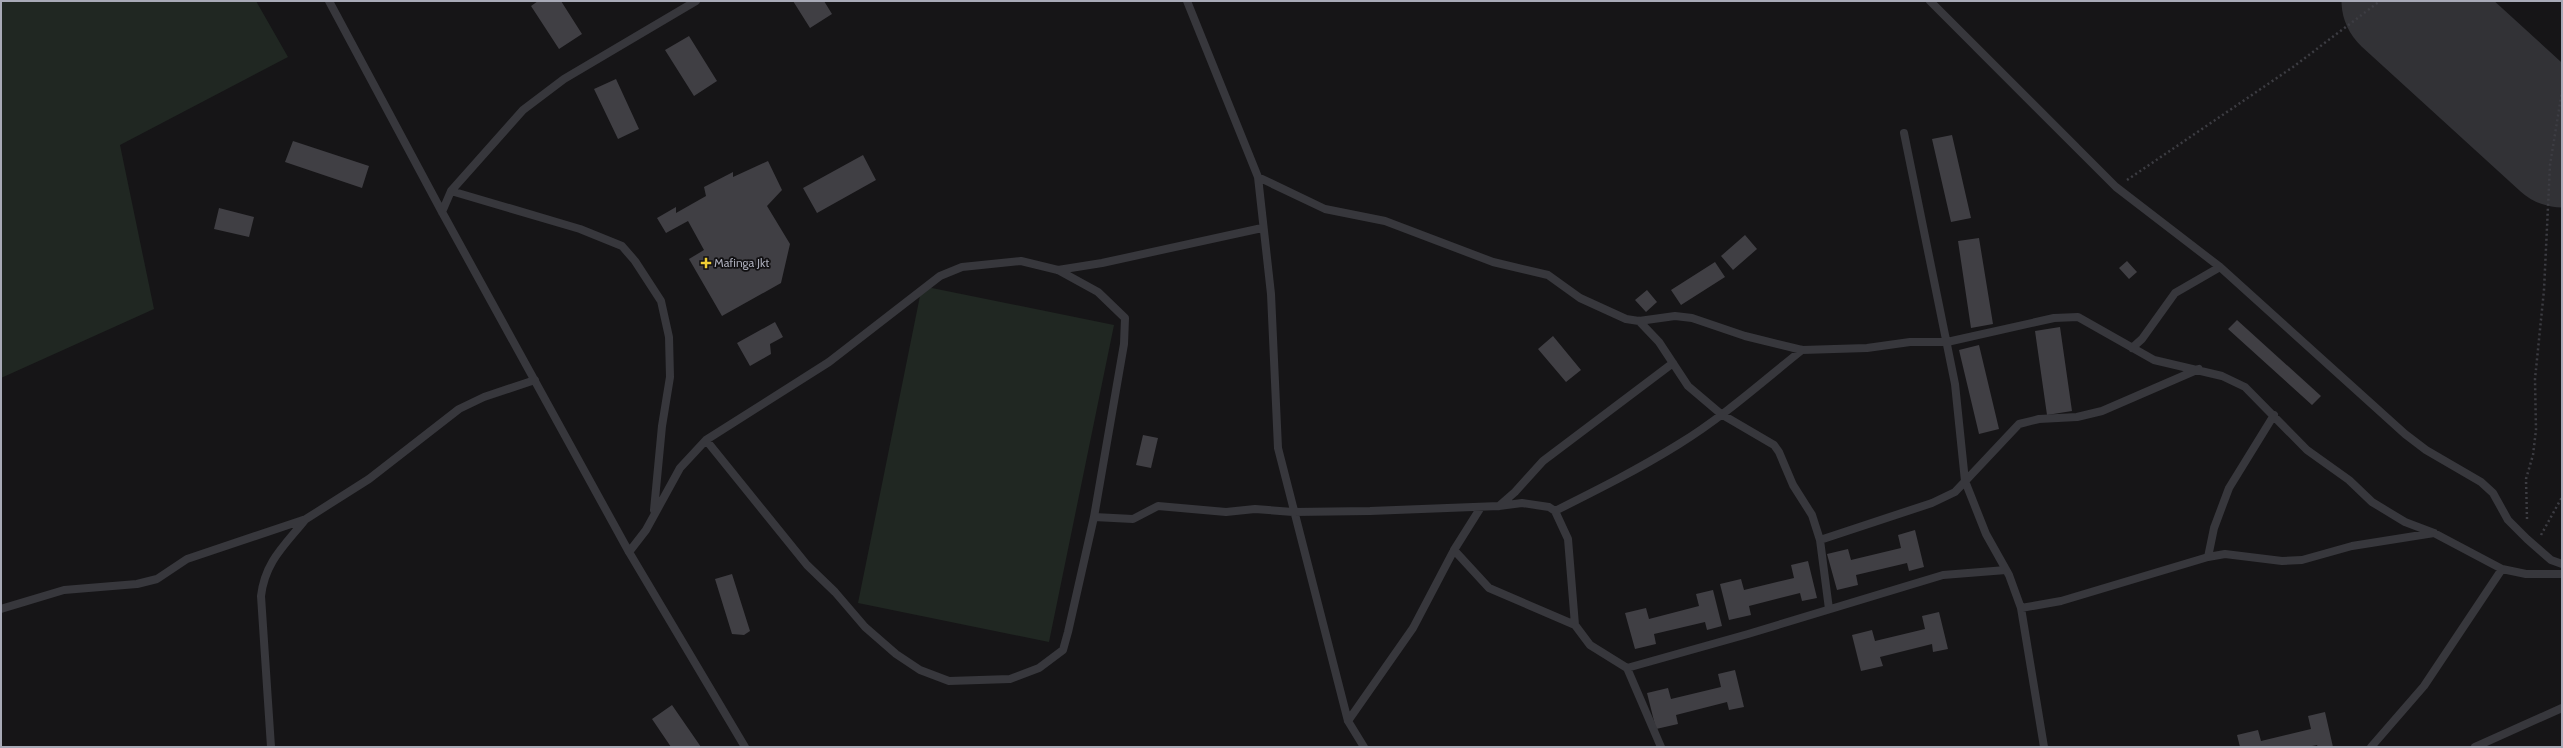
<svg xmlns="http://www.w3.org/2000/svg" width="2563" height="748" font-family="Cabin,sans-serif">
  <rect width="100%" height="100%" fill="#161517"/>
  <path fill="#202722" d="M1,1H256L288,57L120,145L154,309L1,378Z
    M922,286L1114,325L1049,642L858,603Z"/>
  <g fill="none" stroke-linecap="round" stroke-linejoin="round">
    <path stroke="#323236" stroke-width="123" d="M2403,1L2562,146"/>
  </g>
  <path fill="#403f44" d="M538,1H561L582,34L559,49L531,6Z
    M793,1H824L832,14L810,28Z
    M689,36L717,81L694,96L665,50Z
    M616,79L639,129L618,139L594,89Z
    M1952,135L1971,218L1951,222L1932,139Z
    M293,141L369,166L362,188L285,162Z
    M863,155L876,180L817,213L803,188Z
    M768,161L782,190L767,206L790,244L781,283L722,316L689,259L704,250L688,221L666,233L657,218L676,207V213L706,196L704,187L733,172V177Z
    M219,208L254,217L249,237L214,229Z
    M1745,235L1757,249L1733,270L1721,256Z
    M1979,238L1993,324L1971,328L1958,241Z
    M2127,261L2137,272L2129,279L2119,268Z
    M1715,262L1725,277L1681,305L1671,290Z
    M1647,290L1657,302L1646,312L1635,300Z
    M2237,320L2321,396L2312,405L2228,329Z
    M775,322L783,337L770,344L771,354L750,366L737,343Z
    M2060,327L2072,411L2047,415L2035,331Z
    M1553,336L1581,370L1566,382L1538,349Z
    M1979,345L1999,429L1979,434L1959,350Z
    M1143,435L1158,438L1151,468L1136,465Z
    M1915,530L1924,567L1909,571L1907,563L1856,575L1858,585L1837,590L1827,554L1848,549L1851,560L1901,548L1898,535Z
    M1808,561L1817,598L1802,601L1800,593L1749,606L1751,615L1729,620L1720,584L1741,579L1744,590L1794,578L1791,565Z
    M732,574L750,631L744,635L732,634L715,579Z
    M1713,590L1722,626L1707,630L1705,622L1654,634L1656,644L1635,649L1625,613L1646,608L1649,619L1699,606L1696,594Z
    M1939,612L1948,649L1933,652L1932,644L1880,657L1883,666L1861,671L1852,635L1872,630L1875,641L1925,629L1922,616Z
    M1735,670L1744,707L1729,710L1727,702L1676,715L1678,724L1656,729L1647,693L1668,688L1671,699L1721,687L1718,674Z
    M672,705L701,747H671L652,719Z
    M2325,712L2333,747H2318L2317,745L2307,747H2240L2237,735L2258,730L2261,741L2311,729L2308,716Z"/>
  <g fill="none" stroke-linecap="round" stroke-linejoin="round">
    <path stroke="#3d3d43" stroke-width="2.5" stroke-dasharray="2 3" stroke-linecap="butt" d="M2127,180L2293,67L2380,1
      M2527,519L2526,479L2533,455L2536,430L2535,379L2544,290L2550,165L2562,91
      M2541,535L2562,497"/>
    <path stroke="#37373c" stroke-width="8" d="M329,1L442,212L629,552L745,747
      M1187,1L1258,177L1271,294L1278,448L1348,721L1364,747
      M1930,1L2116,187L2220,267L2405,434L2426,450L2481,482L2493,493L2508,520L2527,539L2551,560L2562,564
      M1904,133L1955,384L1965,481L1986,534L2009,575L2021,608L2044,747
      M1258,177L1325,209L1385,221L1493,262L1548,275L1580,298L1626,319L1639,321L1675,316L1692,318L1745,336L1802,350L1867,348L1910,342H1947L2054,318L2078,317L2154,360L2222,376L2245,387L2307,450L2349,480L2372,502L2405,522L2434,533L2502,569L2526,574H2562
      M451,191L580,229L622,246L635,261L661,301L669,337L670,377L662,426L654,510
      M442,212L451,191L523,110L564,79L696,1
      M1058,270L1102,263L1262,228
      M1639,321L1659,342L1688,386L1721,414L1774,445L1779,452L1793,485L1812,515L1820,540L1829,609
      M2132,348L2142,339L2175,293L2220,267
      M1499,506L1515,492L1543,461L1673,363
      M1555,511C1597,490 1639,469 1679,444C1723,417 1762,382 1802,350
      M1094,517L1133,519L1158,506L1226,512L1255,509L1293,512L1370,511L1499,506L1522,503L1549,507L1555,511L1568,539L1575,625L1590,645L1627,668L1661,747
      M1820,540L1932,503L1955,492L2019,424L2039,419L2077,417L2102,411L2199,369
      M1454,550L1489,588L1575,625
      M629,552L646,530L680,468L706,440L829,362L940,276L962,267L1021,261L1058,270L1098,292L1125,318L1124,344L1094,517L1068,632L1063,650L1039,668L1010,679L949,681L920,670L896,654L865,627L835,592L807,565L706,440
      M2208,557L2214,528L2229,488L2274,415
      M2021,608L2061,601L2208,557L2225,554L2282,561L2302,560L2352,546L2434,533
      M1,609L64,590L137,584L157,579L187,559L306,519L369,479L459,409L484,397L535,380
      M1627,668L1748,634L1943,575L2006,570
      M1348,721L1413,628L1454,550L1481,507
      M271,747L261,596C265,562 284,546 305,520
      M2371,747L2424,686L2502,569
      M2475,747L2562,708"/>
  </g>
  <path fill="#f0ce35" stroke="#111012" stroke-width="1.5" d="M704 257h4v4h4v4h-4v4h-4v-4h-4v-4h4z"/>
  <g text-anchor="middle" stroke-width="3.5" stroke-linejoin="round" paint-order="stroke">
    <g font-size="12" fill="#a8aab7" stroke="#111012" text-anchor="start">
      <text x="714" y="267">Mafinga Jkt</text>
    </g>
  </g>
  <rect width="2563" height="748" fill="none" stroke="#a8aab7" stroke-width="4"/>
</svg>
